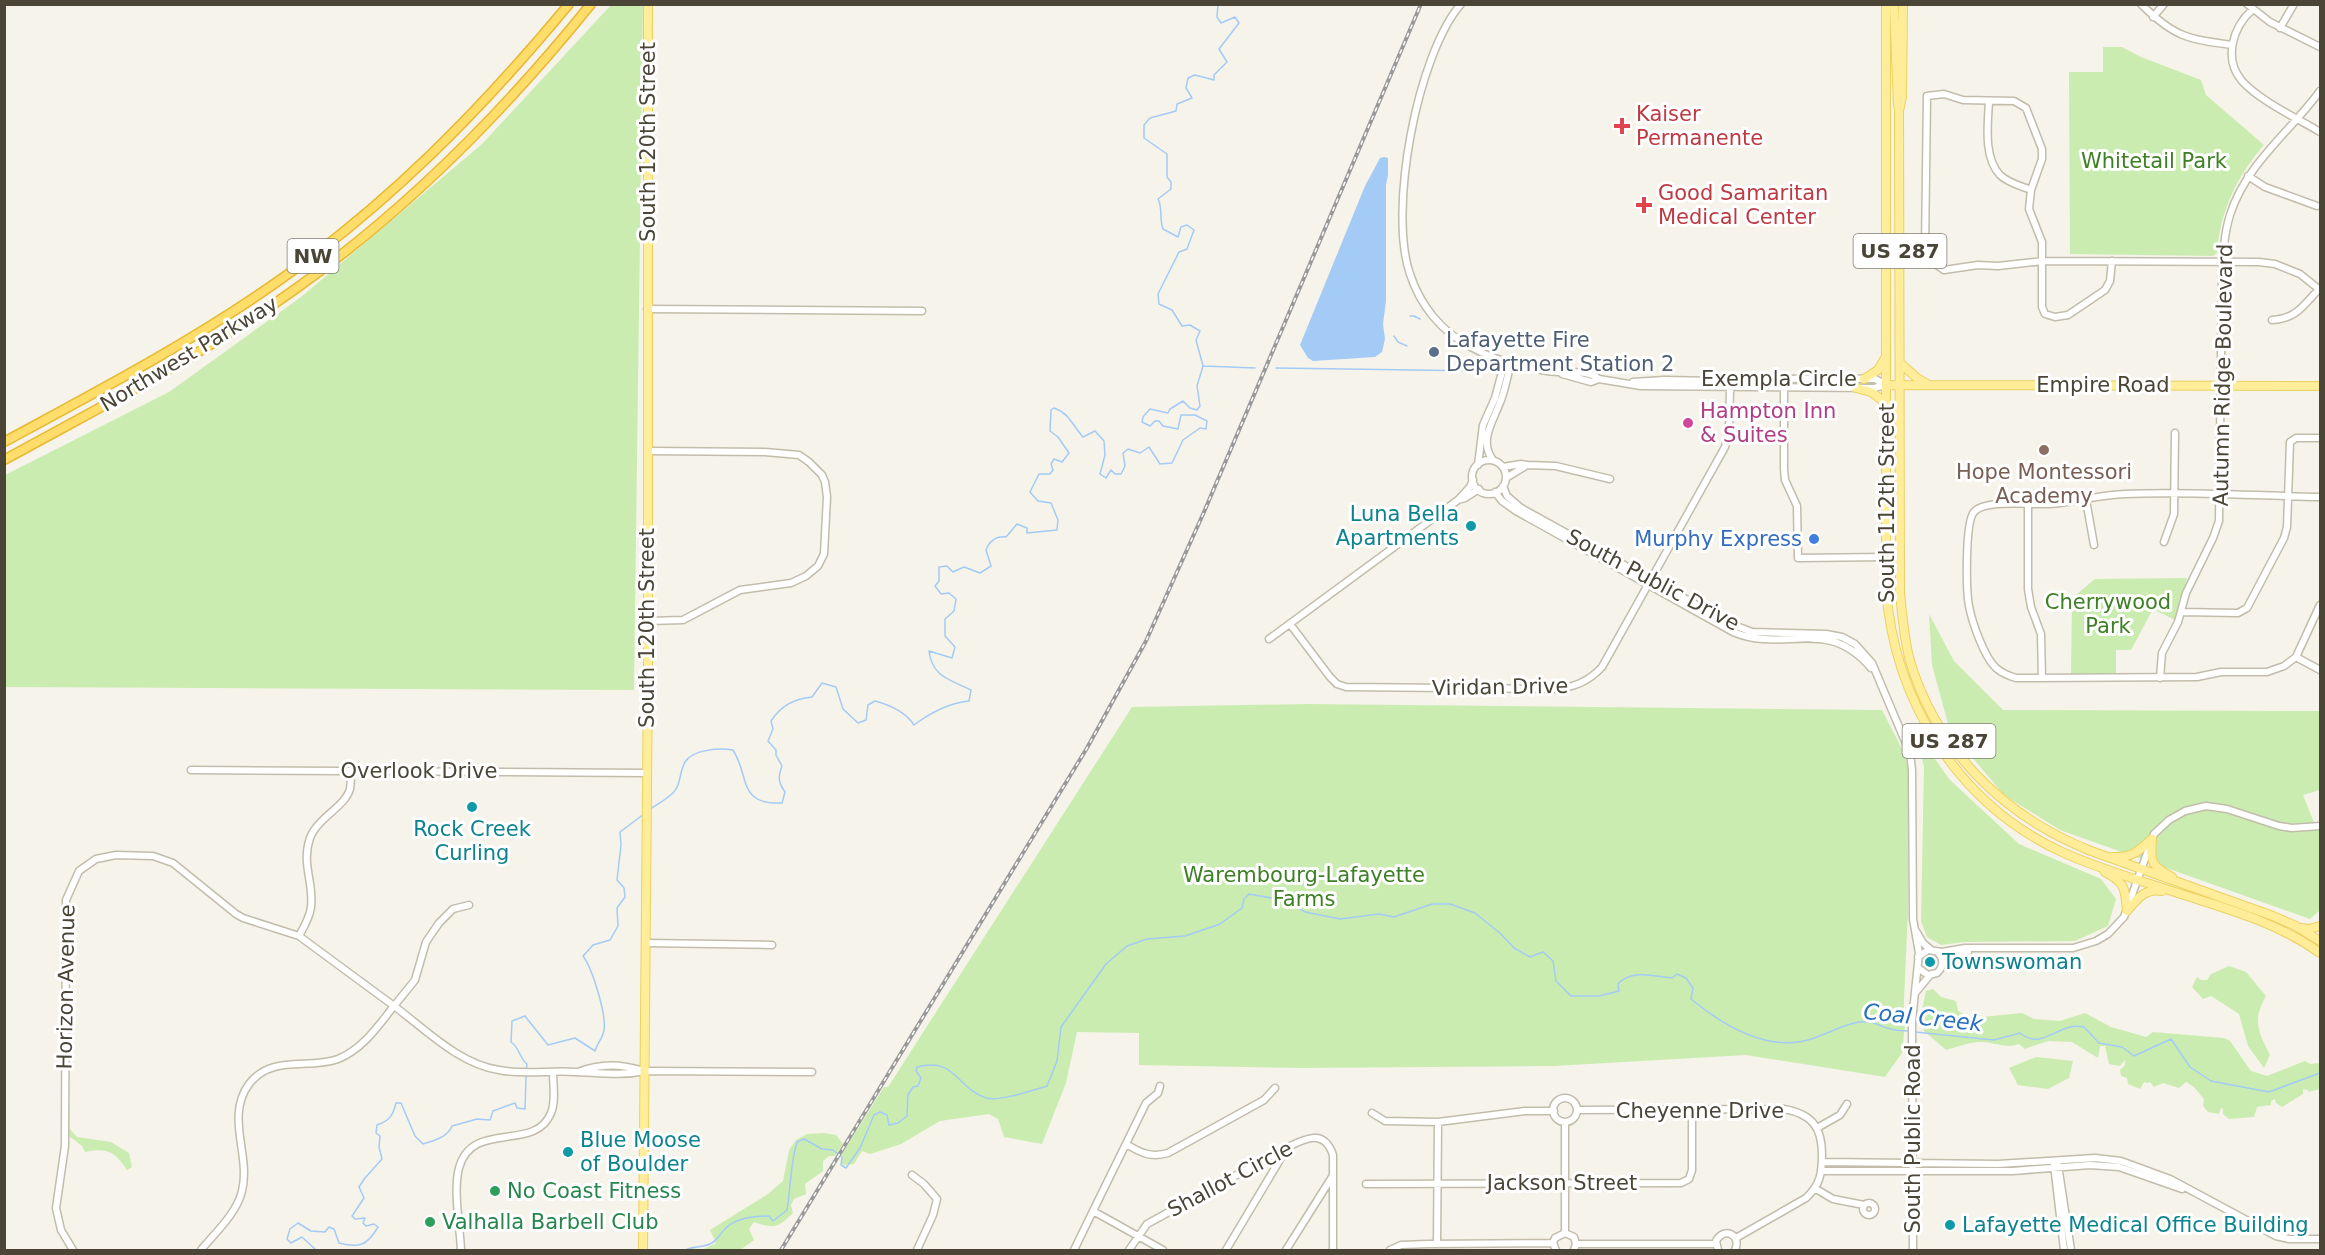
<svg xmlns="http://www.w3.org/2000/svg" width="2325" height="1255" font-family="'DejaVu Sans',sans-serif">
  <rect width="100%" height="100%" fill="#f6f3ea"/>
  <path fill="#cbecb0" d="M611,5H643L634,690L5,687V475L169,392L301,297L482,144Z
    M2103,47H2122L2141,57L2201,80L2206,95L2264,145C2237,176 2220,211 2217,253L2213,256L2070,254L2069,72H2103Z
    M2187,578L2175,620L2153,609L2131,650H2116V674H2071L2072,605L2077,594L2095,579Z
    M1929,614L1954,661L2003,710L2320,711V790L2303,795L2313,820L2320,831V910L2310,919L2060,830L2004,795L1950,731L1932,665Z
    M1307,704L1882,710L1902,749L1908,766V910L1903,1024L1905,1025L1902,1053L1885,1077L1746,1055L1554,1066L1302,1068L1139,1065V1033L1077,1032L1066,1083L1042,1144L1004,1137L998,1119L989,1114L940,1121L901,1144L870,1154L862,1151L854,1164L842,1165V1154L884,1087H888L1132,707Z
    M1913,728L1950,780L2019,844L2101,879L2116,899L2108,926L2075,941L1964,942L1941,945L1927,937L1921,921L1924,766Z
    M2229,966L2246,972L2266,996C2252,1021 2258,1031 2270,1055L2264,1068L2248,1046L2239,1014L2211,996L2203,999L2192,987L2197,977L2201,980H2207L2211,974Z
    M1933,989L1941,997L1956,1001L1958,1011L1972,1018L2022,1013L2034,1019L2060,1021L2085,1013L2111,1027L2146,1037L2153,1032L2224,1038L2230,1041L2251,1071L2267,1076L2305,1061L2310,1064L2320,1063V1089L2309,1092L2308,1090L2303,1089V1094L2282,1107L2276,1103L2275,1099L2271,1101V1105L2257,1107L2254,1117L2229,1119L2223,1114V1109L2221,1108L2219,1114L2208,1112L2203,1106L2204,1099L2194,1087L2186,1082L2179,1088L2163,1083L2154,1087L2150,1082L2148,1083L2144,1082L2140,1089L2128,1084L2127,1078L2121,1076L2120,1070L2125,1065V1060L2120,1066L2109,1064L2105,1046H2100L2098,1058L2072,1042L2048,1041L2025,1049L2019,1044C2007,1049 1994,1042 1980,1042C1969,1042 1957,1047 1946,1050L1924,1031L1922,1010L1926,991Z
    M2036,1057L2073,1061L2069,1078L2048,1089L2018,1085L2009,1068Z
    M69,1128L77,1137L111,1142L129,1153L132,1167L127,1170C115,1152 108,1147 85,1152L82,1146L69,1136Z
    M824,1133L836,1135L843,1144L835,1156H829L823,1161V1171L805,1184L806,1194L794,1199L791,1205L793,1213C778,1228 774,1229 754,1222L749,1229L754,1240L740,1250H688L692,1248L702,1250L716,1243L710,1230L768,1194L783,1181L789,1150L796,1140L807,1134Z"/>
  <path fill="#a3cbf5" d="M1384,157L1388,158V175L1386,185V301L1383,324L1385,339L1382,352L1375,357L1313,361L1308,358L1300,345L1365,186L1380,158Z"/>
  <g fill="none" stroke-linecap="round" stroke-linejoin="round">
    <path stroke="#a3cbf5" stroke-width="1.5" d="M1410,316H1414L1420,319
      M1394,336L1398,342L1407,346
      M1203,366L1255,368
      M1276,368L1484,371
      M650,809C657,804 672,797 676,789C681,781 680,770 685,762C693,749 720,748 733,750C750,776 737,805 782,803L785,792C778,782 778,777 782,766L776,755V750L768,741L773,729L771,721C781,706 793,699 812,697L822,683L836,687L843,709L858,723L866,720L868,705L875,701C890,705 905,711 914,725C930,713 949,703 969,701L971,690C951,680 932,677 929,651L952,658L955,647L945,636V619L954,611L956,599L949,593L941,594L935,586L939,581V567L947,566L953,572L964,567L980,573L991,566L986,550C990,540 996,536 1006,537L1017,524L1027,528V533L1057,530L1058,520L1051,503L1038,501L1030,492L1039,474H1050L1053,470L1051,464L1054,459L1062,462L1069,453L1058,437L1050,431L1051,410L1054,408C1069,413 1073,426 1083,437L1095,431L1104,441L1105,455L1100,474L1106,478L1111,470L1115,474H1121L1125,466L1123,453L1128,449L1140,453L1149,447L1160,464L1172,463L1183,440L1200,428L1206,429L1207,421L1195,415H1181L1178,429L1163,426L1159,421H1155L1150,426L1142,422L1143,417L1150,409L1168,413L1170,409L1183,401L1190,408L1197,410L1200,406L1197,386L1203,366L1196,340L1200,331L1190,325L1182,326L1172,310L1159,304L1158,294L1179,252L1187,249L1194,230L1187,225L1181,227L1178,237L1163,229C1159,219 1163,208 1158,199L1171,189V182L1167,177V154L1144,138V125L1150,118L1176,111L1177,104L1192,98L1186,88L1188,78L1195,75L1214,80V75L1227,62L1219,49L1239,23L1235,17L1221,23L1217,17L1218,4
      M1915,1032L1994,1040L2020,1033C2038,1048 2051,1032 2070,1027C2074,1026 2079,1026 2084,1027L2099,1043L2122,1047L2134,1056L2171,1039L2190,1067L2211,1081L2269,1092L2320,1073
      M526,1071L527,1064C519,1058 520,1048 511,1042L512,1021L525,1016L548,1045L575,1038L595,1051C597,1044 601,1040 603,1034C609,1020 592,968 583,956L593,945L610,940L618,926L617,908L625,897L624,888L617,880L621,845L620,832L644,814
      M316,1250L302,1237L291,1243L287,1239L290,1229L298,1223L311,1231L325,1232L329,1227L334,1229L339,1243C359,1248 367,1246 378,1227L374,1224L366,1226L363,1223L365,1218L355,1219L352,1216L364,1198L359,1187L365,1178L382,1159L379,1147L380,1136L376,1133L377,1125C389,1121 393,1116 396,1103H401L415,1136L423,1144C433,1141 448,1137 452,1126L477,1119L490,1120L493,1111L515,1103L517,1108L525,1109L526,1076
      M685,1250C693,1246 703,1248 712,1243C717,1240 720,1234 725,1229C735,1218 755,1216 769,1216L773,1221L787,1210C791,1187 790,1165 797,1142L804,1139L822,1149L833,1150L842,1157L841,1165L846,1168L860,1148L874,1115L880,1112L887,1115L889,1125L898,1123L907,1116L908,1095L913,1087L918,1086L921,1078L916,1071L917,1067C956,1057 955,1087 986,1098C999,1102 1033,1090 1047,1086L1057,1061L1061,1027L1106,964L1127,946L1147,939L1185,936L1220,924L1242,908L1244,899L1249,894L1288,901L1305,912L1340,919L1379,914L1394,917L1432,904H1450L1475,913L1501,934L1514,948L1530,957L1543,952L1553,961L1556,981L1571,996H1599L1619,991L1618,984C1631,969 1654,976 1672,978L1677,974L1686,978L1693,988L1691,999C1725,1027 1772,1055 1817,1037C1834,1031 1851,1020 1870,1022C1876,1023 1882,1027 1887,1028C1895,1031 1903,1031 1910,1031"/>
    <g stroke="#c2bdab" stroke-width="9">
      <path id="minor" d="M1461,4C1417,55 1388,211 1410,274C1420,305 1441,331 1469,346C1492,359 1520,367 1547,371C1564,374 1585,368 1599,379
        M2141,4C2174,37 2187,39 2232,45
        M2247,4L2270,22L2320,47
        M2252,10C2233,27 2223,59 2242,81C2260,101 2297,118 2320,132
        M2153,17L2164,4
        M2280,28L2294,4
        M1989,101C1988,123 1983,157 2000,175C2008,183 2021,186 2031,190
        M2248,176L2265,187L2317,206
        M2112,261L2110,281L2105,290L2068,315L2055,317L2045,314L2042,307V242L2029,209L2031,190L2042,159V149L2026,108L2014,101L1963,100L1944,94L1927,96L1925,250L1930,260L1944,270L1978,265L1998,266L2043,261L2259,262L2275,264L2300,274L2320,290
        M647,309L922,311
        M2272,320C2296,319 2303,306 2319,289
        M1562,374L1591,382L1599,379L1641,386L1874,388L1886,385
        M1633,382L1664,380L1717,381L1829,378L1875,379L1886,385
        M1784,389V469L1785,480L1797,506L1798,558L1886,557
        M1493,460C1479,442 1492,423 1499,405C1505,392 1507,377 1511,363
        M1472 477a17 17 0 1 1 34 0a17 17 0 1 1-34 0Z
        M1478,465L1483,425L1495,398L1505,361
        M1527,465L1556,466L1610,479
        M1503,467L1521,464L1527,465L1506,478
        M1503,486L1507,496L1521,508L1731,624L1752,632L1826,634L1842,637L1855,644L1872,663L1910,753L1912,770L1913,919L1919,953L1912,1021L1913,1250
        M1495,492L1502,501L1516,511L1733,632C1785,654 1826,615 1871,668
        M2320,497C2255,496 2190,491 2125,494C2100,495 2074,502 2049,504C2030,505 1985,499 1974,512C1965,522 1966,590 1969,606C1972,622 1984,657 1996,668C2002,673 2009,676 2016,678L2197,677L2221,672H2267L2284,666L2296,657L2320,605
        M1458,500L1465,498L1479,489
        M2086,500L2094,545
        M2028,505V589L2031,607L2041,634L2042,678
        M2164,542L2174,514L2175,433
        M2181,612L2238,613L2247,608L2284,538L2287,527L2290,442L2296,438H2320
        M648,621L683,620L740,590L791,583L806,576L818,566L824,554L827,497L825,482L822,475L809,462L799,455L765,452L648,451
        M1290,624L1330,677L1337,684L1346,687L1553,689C1573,688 1588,682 1602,667L1725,447L1729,432L1730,388
        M1269,639L1458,500L1470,487L1473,480
        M2296,657L2320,670
        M2160,678L2162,653L2178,622L2186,593L2213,538L2219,521L2222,275C2223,255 2224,234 2230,215C2246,164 2290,132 2320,91
        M191,770L646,773
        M469,905L453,909L439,923L426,942L415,980L394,1006C425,1029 459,1064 499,1070C524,1075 551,1070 577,1072C601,1073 621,1076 645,1071L812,1072
        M1916,931L1923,943L1931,950
        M299,936C304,927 310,917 311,907C314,882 301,864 310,838C317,818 345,807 350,789C351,783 351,776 351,770
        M646,943L772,945
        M1918,957L1928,950L1942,952L1965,948H2073L2096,941L2108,934L2124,917L2154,834L2169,820L2185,811L2206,806L2227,809L2279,826L2292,828L2320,826
        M1943,964L1953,956L1968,952
        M1918,968L1928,975L1937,973C1944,966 1944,958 1937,952
        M1916,992L1930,975
        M578,1072C601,1063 621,1064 644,1071
        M1553 1110a12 12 0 1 1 24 0a12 12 0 1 1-24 0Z
        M1577,1110L1784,1109C1812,1114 1822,1127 1822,1155C1822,1174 1820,1185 1806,1198L1736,1238
        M1372,1113L1385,1121L1438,1122L1525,1111H1554
        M1565,1122V1233
        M1817,1128L1840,1115L1847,1104
        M1126,1144C1141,1153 1151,1158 1168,1153L1264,1100L1275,1088
        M1822,1162L1998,1164L2095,1158L2121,1161L2170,1179L2276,1236L2289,1239H2320
        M2054,1165L2064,1250
        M2058,1165L2071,1250
        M1822,1171H2013L2090,1165L2119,1167L2182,1189
        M912,1175L924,1184L937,1199L933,1215L917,1250
        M1366,1184L1681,1183L1689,1179L1692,1170V1111
        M1816,1189L1833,1199L1864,1205
        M1863 1209a6 6 0 1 1 12 0a6 6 0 1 1-12 0Z
        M1093,1211L1146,1103L1158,1093L1160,1086
        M1437,1244L1438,1122
        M1576,1244H1715
        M73,1250L61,1230L56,1208L65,1146L66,900L79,871L96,859L116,855L153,856L173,863L236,914L243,918L299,936L394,1006C378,1026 363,1049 338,1059C308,1070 272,1054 249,1084C225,1117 251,1155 242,1191C237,1213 215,1233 201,1250
        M461,1250C460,1227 453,1190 459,1168C472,1119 535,1153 551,1113C556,1101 553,1085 553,1072
        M1074,1250L1093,1211L1163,1250
        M1129,1250L1147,1224L1288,1147C1306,1138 1324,1129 1333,1155V1250
        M1226,1250L1287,1148
        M1286,1250L1332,1177
        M1390,1250L1401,1245L1428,1244L1553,1243
        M1556,1250L1553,1243L1555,1238L1565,1233L1574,1237L1576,1244L1574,1250
        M1718,1250L1716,1241C1724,1226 1742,1235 1735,1250"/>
    </g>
    <g stroke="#ecd161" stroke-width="10">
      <path id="major" d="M1886,4V588C1894,701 1958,804 2062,852C2099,869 2139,880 2178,893C2227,909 2277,922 2320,953
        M1894,4L1898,106
        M1903,4L1902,97L1899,111L1900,592C1902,615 1904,639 1910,661C1937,751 2005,817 2091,851L2273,916L2296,926L2320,941
        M1900,363L1917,378L1929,385
        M1864,379L1878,370L1885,358
        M1886,385L2320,386
        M1856,388L1871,392L1886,403
        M2152,839C2150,862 2151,866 2172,877
        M2112,857C2131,858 2138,852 2152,839
        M2105,872C2126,883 2125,889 2127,911
        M2127,911C2137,899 2145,888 2162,891
        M2301,928L2309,929L2320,926
        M643,1250L648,673V4"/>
    </g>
    <g stroke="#e8b831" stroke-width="11">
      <path id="highway" d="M4,442C96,392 188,344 274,284C387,206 482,109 569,4
        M4,460C102,406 203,355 294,290C407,210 504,112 591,4"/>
    </g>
    <use href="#minor" stroke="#fff" stroke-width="6"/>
    <use href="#major" stroke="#ffed99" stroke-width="8"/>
    <use href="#highway" stroke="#ffdd6b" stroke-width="8"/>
    <g stroke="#999" stroke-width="4">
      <path id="rail" d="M781,1250L1087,748L1146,641L1204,512L1421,4"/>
    </g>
    <use href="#rail" stroke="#fff" stroke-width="1.5" stroke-dasharray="4.5" stroke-linecap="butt"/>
  </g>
  <g fill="#e0444e" stroke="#fff" stroke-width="2">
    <path d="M1619 117h6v6h6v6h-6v6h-6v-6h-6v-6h6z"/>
    <path d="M1641 196h6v6h6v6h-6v6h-6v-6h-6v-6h6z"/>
  </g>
  <circle fill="#5c6f8a" stroke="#fff" stroke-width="2" cx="1434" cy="352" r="6"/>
  <circle fill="#d1479c" stroke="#fff" stroke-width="2" cx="1688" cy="423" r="6"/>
  <circle fill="#8d6e63" stroke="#fff" stroke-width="2" cx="2044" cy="450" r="6"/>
  <g fill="#0f9aa8" stroke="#fff" stroke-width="2">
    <circle cx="1471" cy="526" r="6"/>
    <circle cx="472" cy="807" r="6"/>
    <circle cx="1930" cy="962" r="6"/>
    <circle cx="568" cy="1152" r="6"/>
    <circle cx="1950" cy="1225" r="6"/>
  </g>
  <circle fill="#3f7fe0" stroke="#fff" stroke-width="2" cx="1814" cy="539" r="6"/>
  <g fill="#2e9e5b" stroke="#fff" stroke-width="2">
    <circle cx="495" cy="1191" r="6"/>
    <circle cx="430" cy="1222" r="6"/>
  </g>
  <g text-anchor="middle" stroke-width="6" stroke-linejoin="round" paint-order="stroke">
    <g fill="#fff" stroke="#807d73" stroke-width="1.5">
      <rect x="1853.5" y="234" width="93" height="34" rx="4.5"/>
      <rect x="287.5" y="239" width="51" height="34" rx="4.5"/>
      <rect x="1902.5" y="724" width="93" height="34" rx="4.5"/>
    </g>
    <g font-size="20" font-weight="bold" fill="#4a4537">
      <text x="1900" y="258">US 287</text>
      <text x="313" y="263">NW</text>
      <text x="1949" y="748">US 287</text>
    </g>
    <g font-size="21" fill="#be3a42" stroke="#fff" text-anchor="start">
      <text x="1636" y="121">Kaiser<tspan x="1636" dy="24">Permanente</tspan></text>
      <text x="1658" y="200">Good Samaritan<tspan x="1658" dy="24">Medical Center</tspan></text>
    </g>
    <g font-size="21" fill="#4a4537" stroke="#fff">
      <text transform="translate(648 142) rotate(-90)" y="7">South 120th Street</text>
      <text transform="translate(189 354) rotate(-31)" y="7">Northwest Parkway</text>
      <text transform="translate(2223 375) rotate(-89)" y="7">Autumn Ridge Boulevard</text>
      <text x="1779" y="386">Exempla Circle</text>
      <text x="2103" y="392">Empire Road</text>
      <text transform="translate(1887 503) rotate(-90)" y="7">South 112th Street</text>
      <text transform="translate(1653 580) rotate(28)" y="7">South Public Drive</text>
      <text transform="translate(647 628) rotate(-90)" y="7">South 120th Street</text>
      <text transform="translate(1500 687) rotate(-1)" y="7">Viridan Drive</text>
      <text x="419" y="778">Overlook Drive</text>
      <text transform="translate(66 987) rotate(-89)" y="7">Horizon Avenue</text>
      <text x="1700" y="1118">Cheyenne Drive</text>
      <text transform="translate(1913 1139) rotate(-90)" y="7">South Public Road</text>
      <text transform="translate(1230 1179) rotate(-28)" y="7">Shallot Circle</text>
      <text x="1562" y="1190">Jackson Street</text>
    </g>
    <g font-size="21" fill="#3e8125" stroke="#fff">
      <text x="2154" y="168">Whitetail Park</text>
      <text x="2108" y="609">Cherrywood<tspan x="2108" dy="24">Park</tspan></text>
      <text x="1304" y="882">Warembourg-Lafayette<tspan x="1304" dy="24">Farms</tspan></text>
    </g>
    <g font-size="21" fill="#4e5e75" stroke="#fff" text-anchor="start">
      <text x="1446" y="347">Lafayette Fire<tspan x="1446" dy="24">Department Station 2</tspan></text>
    </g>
    <g font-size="21" fill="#b23c85" stroke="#fff" text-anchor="start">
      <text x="1700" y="418">Hampton Inn<tspan x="1700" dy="24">&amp; Suites</tspan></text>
    </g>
    <g font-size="21" fill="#785e54" stroke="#fff">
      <text x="2044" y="479">Hope Montessori<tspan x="2044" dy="24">Academy</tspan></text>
    </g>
    <g font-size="21" fill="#0d838f" stroke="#fff" text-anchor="start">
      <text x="1459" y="521" text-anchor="end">Luna Bella<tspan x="1459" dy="24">Apartments</tspan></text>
      <text x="472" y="836" text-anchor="middle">Rock Creek<tspan x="472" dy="24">Curling</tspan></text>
      <text x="1942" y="969">Townswoman</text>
      <text x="580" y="1147">Blue Moose<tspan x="580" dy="24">of Boulder</tspan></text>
      <text x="1962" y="1232">Lafayette Medical Office Building</text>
    </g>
    <g font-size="21" fill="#366cbe" stroke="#fff" text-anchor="end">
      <text x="1802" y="546">Murphy Express</text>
    </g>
    <g font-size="21" fill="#27864d" stroke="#fff" text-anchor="start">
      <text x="507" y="1198">No Coast Fitness</text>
      <text x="442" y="1229">Valhalla Barbell Club</text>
    </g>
    <g font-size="22" font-style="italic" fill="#276fbf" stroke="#fff">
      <text transform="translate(1923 1017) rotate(6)" y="8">Coal Creek</text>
    </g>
  </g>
  <rect width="2325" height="1255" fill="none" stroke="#4a4537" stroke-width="12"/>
</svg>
